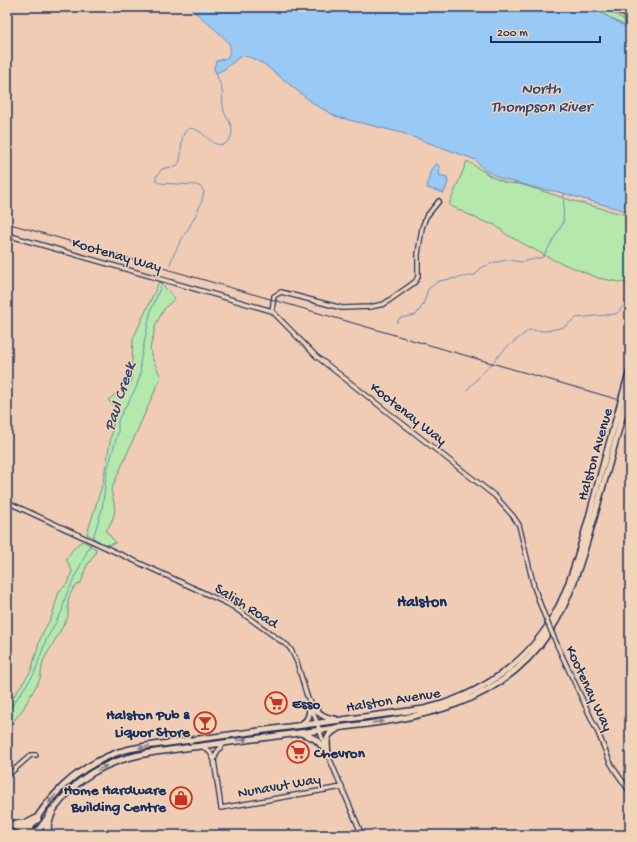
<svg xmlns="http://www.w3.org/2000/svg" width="637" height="842" font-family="'Gochi Hand',sans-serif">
  <rect width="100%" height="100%" fill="#f0ccb5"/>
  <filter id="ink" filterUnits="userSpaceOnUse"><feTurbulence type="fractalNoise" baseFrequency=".025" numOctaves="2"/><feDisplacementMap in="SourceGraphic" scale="8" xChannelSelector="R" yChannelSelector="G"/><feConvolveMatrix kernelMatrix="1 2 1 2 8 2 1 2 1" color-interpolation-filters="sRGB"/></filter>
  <g filter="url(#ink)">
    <path fill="#b5e9ab" stroke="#688c84" d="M591,7H602L630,23V29Z
      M467,161L492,177L506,183L520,184L570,200L630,216V284L598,278L554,260L507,235L495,225L482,221L449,205Z
      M159,282L175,298L164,309L156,324L150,349L152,358L161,377L111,490C116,511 117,513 106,531L116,543L105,545L87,534L103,482L116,408L108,400L131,382L133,339Z
      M83,541L96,549L95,554L86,567L81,583L74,587L68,599V617L43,661L40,679L23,709L7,730V706L31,671L41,636L52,616L59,591L67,584L69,581L72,571L66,559C71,552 76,544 83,541Z"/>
    <path fill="#99c9f5" stroke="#678bb9" d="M189,7H591L630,29V212L555,191L545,190L502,179L484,170L476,160L402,133L337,117L314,104L264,64L249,57L241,56L223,70L216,73L214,69L216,61L227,58C229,54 231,51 230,46C227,37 197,15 189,7Z
      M437,164L440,167L439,175L447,177L448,182L444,193L427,188L430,172L434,165Z"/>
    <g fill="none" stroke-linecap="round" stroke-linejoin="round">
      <path stroke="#678bb9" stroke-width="1" d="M170,264C178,239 199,219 204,192L201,187L196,185L159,183L156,181V177L162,169C166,167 172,168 176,166C185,161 178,141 185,132C194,120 209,142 216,144C226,147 232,139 232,131C232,123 226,118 224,111C222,104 223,97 222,90C221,84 217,78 216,72
        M397,322L400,318L416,315L423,305L428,289L439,281L475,275L481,268L492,263L507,260L522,262L543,257L563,223L564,194
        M466,391L506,348L529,330L546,331L564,327L576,318L616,314L627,302L630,296
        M93,538L102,509L107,471L118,432V420L136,388L141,373L140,363L151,310L161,286
        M7,713L34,674L46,640L62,611L65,598L91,543"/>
      <g stroke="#1b2f5e" stroke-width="6">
        <path id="street" d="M611,7L630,17
          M7,235L272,311L316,356L495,496L513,516L519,525L534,587L543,612
          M272,311L274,296L281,292L342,308L370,307L384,304L415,282L418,277V254L422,228L426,217L439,201
          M7,502L226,603L235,608L288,646L291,650L297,662L306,693L316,720L328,755L362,835
          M558,647L599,735L610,762L616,772L630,792
          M202,746L210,752L214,760L221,808L342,787
          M214,760L217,752L224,743
          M7,776L31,755H36
          M245,834V835
          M345,835L362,833"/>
      </g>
      <g stroke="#1b2f5e" stroke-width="8">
        <path id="secondary" d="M625,387L630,371
          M310,703C317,712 323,718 335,719
          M301,724C310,721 310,711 310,703
          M303,734C316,737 321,744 328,755
          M328,754C327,742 324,736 337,729
          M26,835C48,797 74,769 116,753C126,749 137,748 146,746L424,709C479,696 529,663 556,612C571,583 579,551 588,521C597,486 607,451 617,416
          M35,835C52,812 67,788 92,773C125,753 163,751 201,746C244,740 286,735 329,729C414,718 498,710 550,631C572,597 582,557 594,518C603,485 613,451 622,417"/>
      </g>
      <g stroke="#1b2f5e" stroke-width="10">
        <path id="highway" d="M7,823L39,835
          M16,824H27L37,819
          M7,832L15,835
          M50,835C44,827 49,820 52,811"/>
      </g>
      <use href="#street" stroke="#f1d3b7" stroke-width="3.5"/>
      <use href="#secondary" stroke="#f1d3b7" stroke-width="5"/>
      <use href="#highway" stroke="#f1d3b7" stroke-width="7"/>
      <path stroke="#1b2f5e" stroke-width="1" d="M7,223L630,403"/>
      <g stroke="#1b2f5e" stroke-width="6" stroke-linecap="butt">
        <path id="street-bridge" d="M543,612L558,647"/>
      </g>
      <g stroke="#1b2f5e" stroke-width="8" stroke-linecap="butt">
        <path id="secondary-bridge" d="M617,416L625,387
          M622,417L630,389"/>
      </g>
      <use href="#street-bridge" stroke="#f1d3b7" stroke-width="3.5"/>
      <use href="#secondary-bridge" stroke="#f1d3b7" stroke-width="5"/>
    </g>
    <defs><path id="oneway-solid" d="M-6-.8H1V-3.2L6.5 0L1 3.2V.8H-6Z"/></defs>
    <g fill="#86818a">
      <use href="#oneway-solid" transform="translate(378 722) rotate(-8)"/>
      <use href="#oneway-solid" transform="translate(242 740) rotate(-7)"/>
      <use href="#oneway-solid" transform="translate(144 747) rotate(169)"/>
      <use href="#oneway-solid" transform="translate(102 768) rotate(-26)"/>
      <use href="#oneway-solid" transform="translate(52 799) rotate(128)"/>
    </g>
  </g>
  <defs>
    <g id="supermarket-ring" transform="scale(1.15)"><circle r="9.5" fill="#f1d3b7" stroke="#c8321e" stroke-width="1.5"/><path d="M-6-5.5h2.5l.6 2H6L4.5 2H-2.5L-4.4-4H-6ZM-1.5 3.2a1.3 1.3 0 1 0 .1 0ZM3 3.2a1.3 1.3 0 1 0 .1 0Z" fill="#c8321e"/></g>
    <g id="bar-ring" transform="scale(1.15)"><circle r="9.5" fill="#f1d3b7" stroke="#c8321e" stroke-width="1.5"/><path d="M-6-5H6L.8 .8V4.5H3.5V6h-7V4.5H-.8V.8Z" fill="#c8321e"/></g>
    <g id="shop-ring" transform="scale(1.15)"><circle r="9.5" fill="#f1d3b7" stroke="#c8321e" stroke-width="1.5"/><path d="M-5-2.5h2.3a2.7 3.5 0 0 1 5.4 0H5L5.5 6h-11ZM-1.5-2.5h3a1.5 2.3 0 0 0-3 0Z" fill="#c8321e"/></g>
  </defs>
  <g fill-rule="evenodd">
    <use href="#supermarket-ring" x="276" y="703"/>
    <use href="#bar-ring" x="205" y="723"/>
    <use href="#supermarket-ring" x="298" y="752"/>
    <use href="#shop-ring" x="181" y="798"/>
  </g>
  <g text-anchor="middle" stroke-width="3" stroke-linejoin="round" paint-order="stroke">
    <g font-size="15" fill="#1b2f5e" stroke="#f1d3b7">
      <text transform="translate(117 254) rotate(16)" y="5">Kootenay Way</text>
      <text transform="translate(409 413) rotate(38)" y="5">Kootenay Way</text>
      <text transform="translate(594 454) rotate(-74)" y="5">Halston Avenue</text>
      <text transform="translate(247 605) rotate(32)" y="5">Salish Road</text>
      <text transform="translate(590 688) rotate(65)" y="5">Kootenay Way</text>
      <text transform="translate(393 699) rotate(-9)" y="5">Halston Avenue</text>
      <text transform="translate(279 785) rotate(-10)" y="5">Nunavut Way</text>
    </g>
    <g font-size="15" font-weight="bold" fill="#1b2f5e" stroke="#f1d3b7" text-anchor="start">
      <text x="292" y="708">Esso</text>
      <text x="190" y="719" text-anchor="end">Halston Pub &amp;<tspan x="190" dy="17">Liquor Store</tspan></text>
      <text x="314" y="757">Chevron</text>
      <text x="166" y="794" text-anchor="end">Home Hardware<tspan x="166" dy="17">Building Centre</tspan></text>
    </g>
    <g font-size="16" font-style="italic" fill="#2e4675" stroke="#f1d3b7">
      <text x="541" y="93">North<tspan x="541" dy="18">Thompson River</tspan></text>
      <text transform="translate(118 396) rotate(-72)" y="6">Paul Creek</text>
    </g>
    <g font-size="16" font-weight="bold" fill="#1b2f5e" stroke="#f1d3b7">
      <text x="422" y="606">Halston</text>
    </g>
  </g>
  <rect width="637" height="842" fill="none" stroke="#f1d3b7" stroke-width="24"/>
  <rect x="12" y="12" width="613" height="818" fill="none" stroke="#1b2f5e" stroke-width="1.5" filter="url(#ink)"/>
  <path d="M491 36v6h109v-6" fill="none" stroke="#1b2f5e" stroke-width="2"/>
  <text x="497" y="36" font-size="12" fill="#1b2f5e" stroke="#f1d3b7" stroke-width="3" paint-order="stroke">200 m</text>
</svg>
